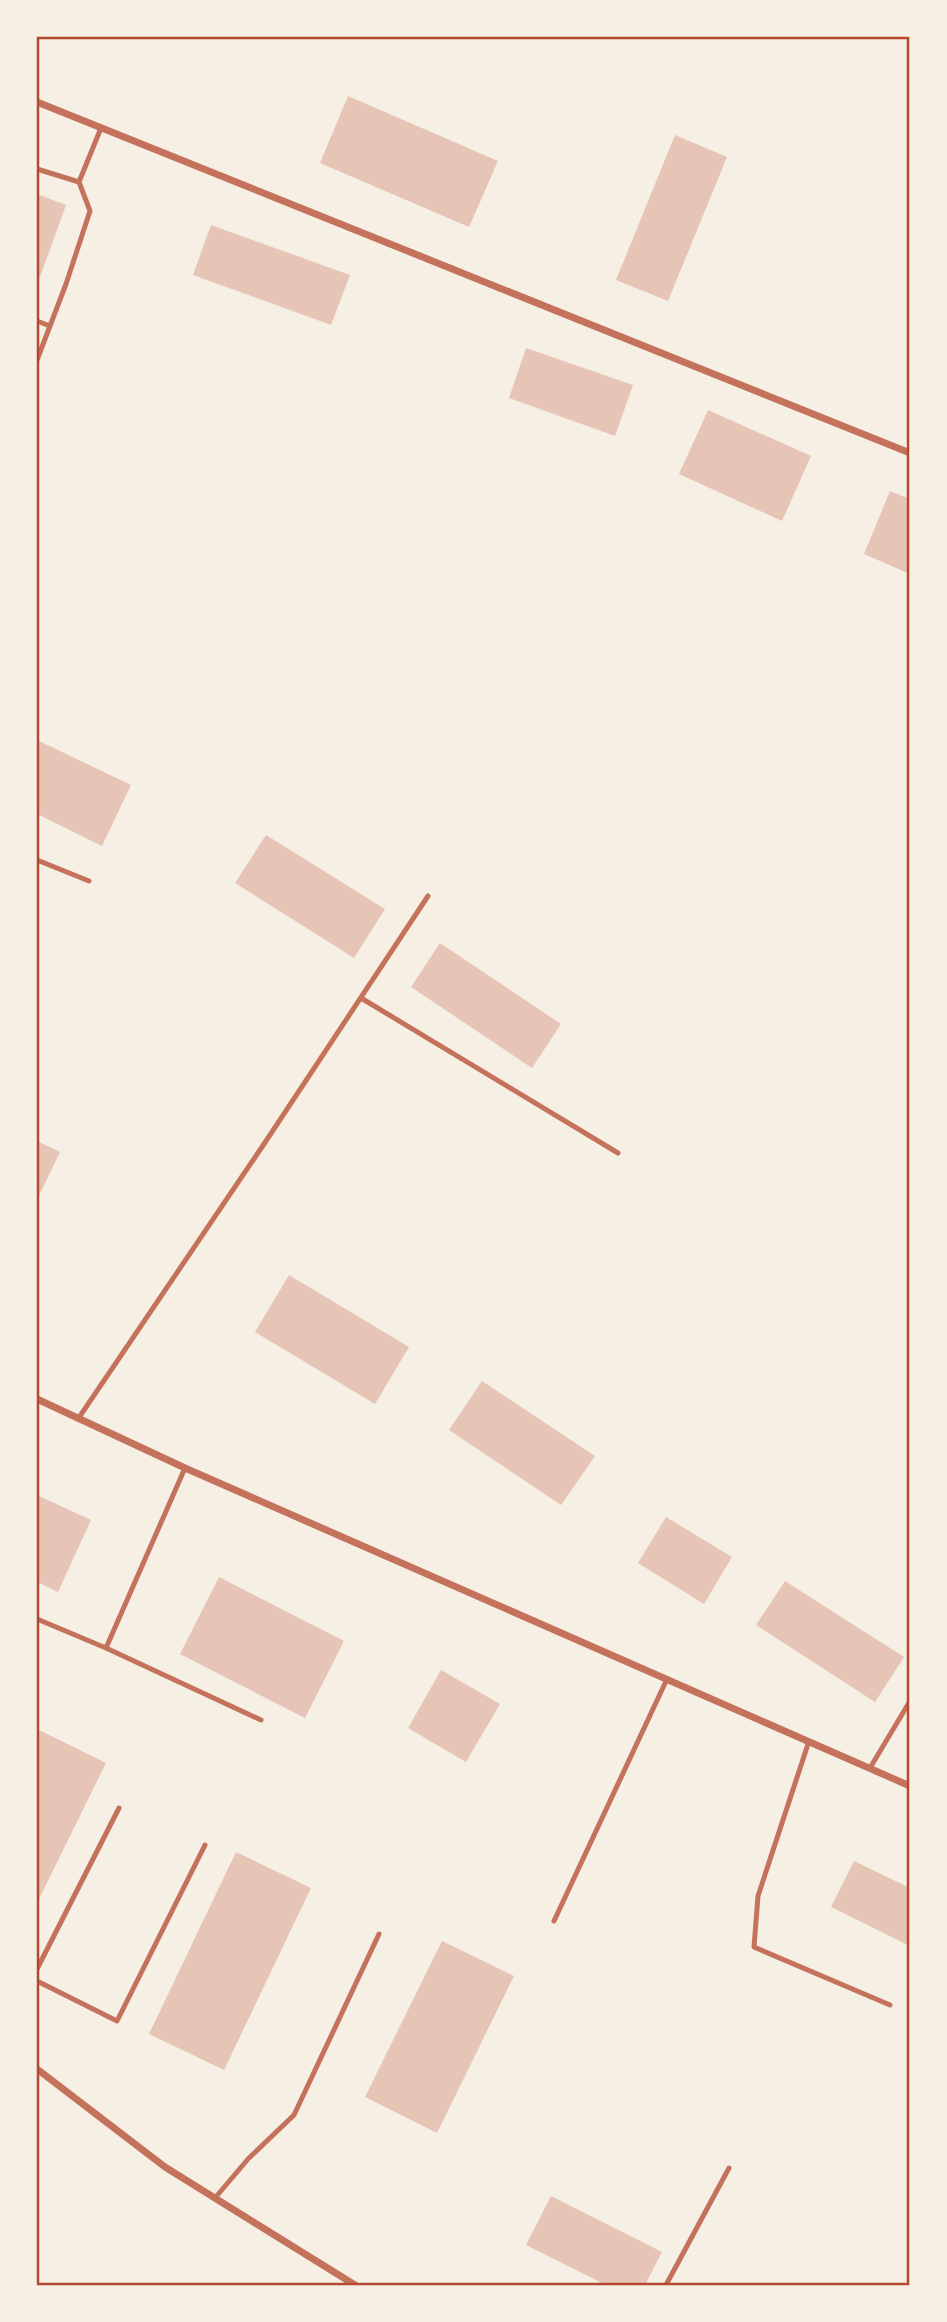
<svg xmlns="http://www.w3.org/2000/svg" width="947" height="2322" font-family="'Exo 2',sans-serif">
  <rect width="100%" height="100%" fill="#f6efe4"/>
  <path fill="#e6c5b7" d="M348,96L498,161L469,227L320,163Z
    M675,135L727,157L668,301L616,280Z
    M37,194L66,205L37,285Z
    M211,225L350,275L331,325L193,275Z
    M526,348L633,385L615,436L509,398Z
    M708,410L811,456L782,521L679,474Z
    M890,491L910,499V574L864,554Z
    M37,740L131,785L102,846L37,814Z
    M266,835L385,909L354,958L235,883Z
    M440,943L561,1024L532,1068L411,987Z
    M37,1141L60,1152L37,1200Z
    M289,1275L409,1347L375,1404L255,1332Z
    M482,1381L595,1456L561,1505L449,1430Z
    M37,1495L91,1520L58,1592L37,1582Z
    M666,1517L732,1557L704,1604L638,1563Z
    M219,1577L344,1641L305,1718L180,1654Z
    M785,1581L904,1657L875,1702L756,1625Z
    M441,1670L500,1704L466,1762L408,1728Z
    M37,1729L106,1763L37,1903Z
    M236,1852L311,1888L224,2070L149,2034Z
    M854,1861L910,1888V1946L831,1907Z
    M442,1941L514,1976L437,2133L365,2097Z
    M551,2196L662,2252L645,2285H606L526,2245Z"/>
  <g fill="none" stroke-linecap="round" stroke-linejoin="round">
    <path stroke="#c5725c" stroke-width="5" d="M37,169L79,182
      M37,321L50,326
      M37,360L66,284L90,211L79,182L101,128
      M37,860L89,881
      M361,998L618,1153
      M78,1419L264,1144L428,896
      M37,1619L106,1648L185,1468
      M106,1648L261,1720
      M809,1741L758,1896L754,1947L890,2005
      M870,1768L910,1701
      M554,1921L667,1679
      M37,1969L119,1808
      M37,1981L117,2021L205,1845
      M215,2198L248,2159L294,2115L379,1934
      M666,2285L729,2168"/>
    <path stroke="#c5725c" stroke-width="7" d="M37,102L910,453
      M37,1399L185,1468L910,1786
      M37,2069L165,2167L355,2285"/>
  </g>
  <rect width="947" height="2322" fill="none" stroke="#f6efe4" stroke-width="77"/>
  <rect x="38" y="38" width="870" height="2246" fill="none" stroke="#b5482f" stroke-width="2.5"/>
</svg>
